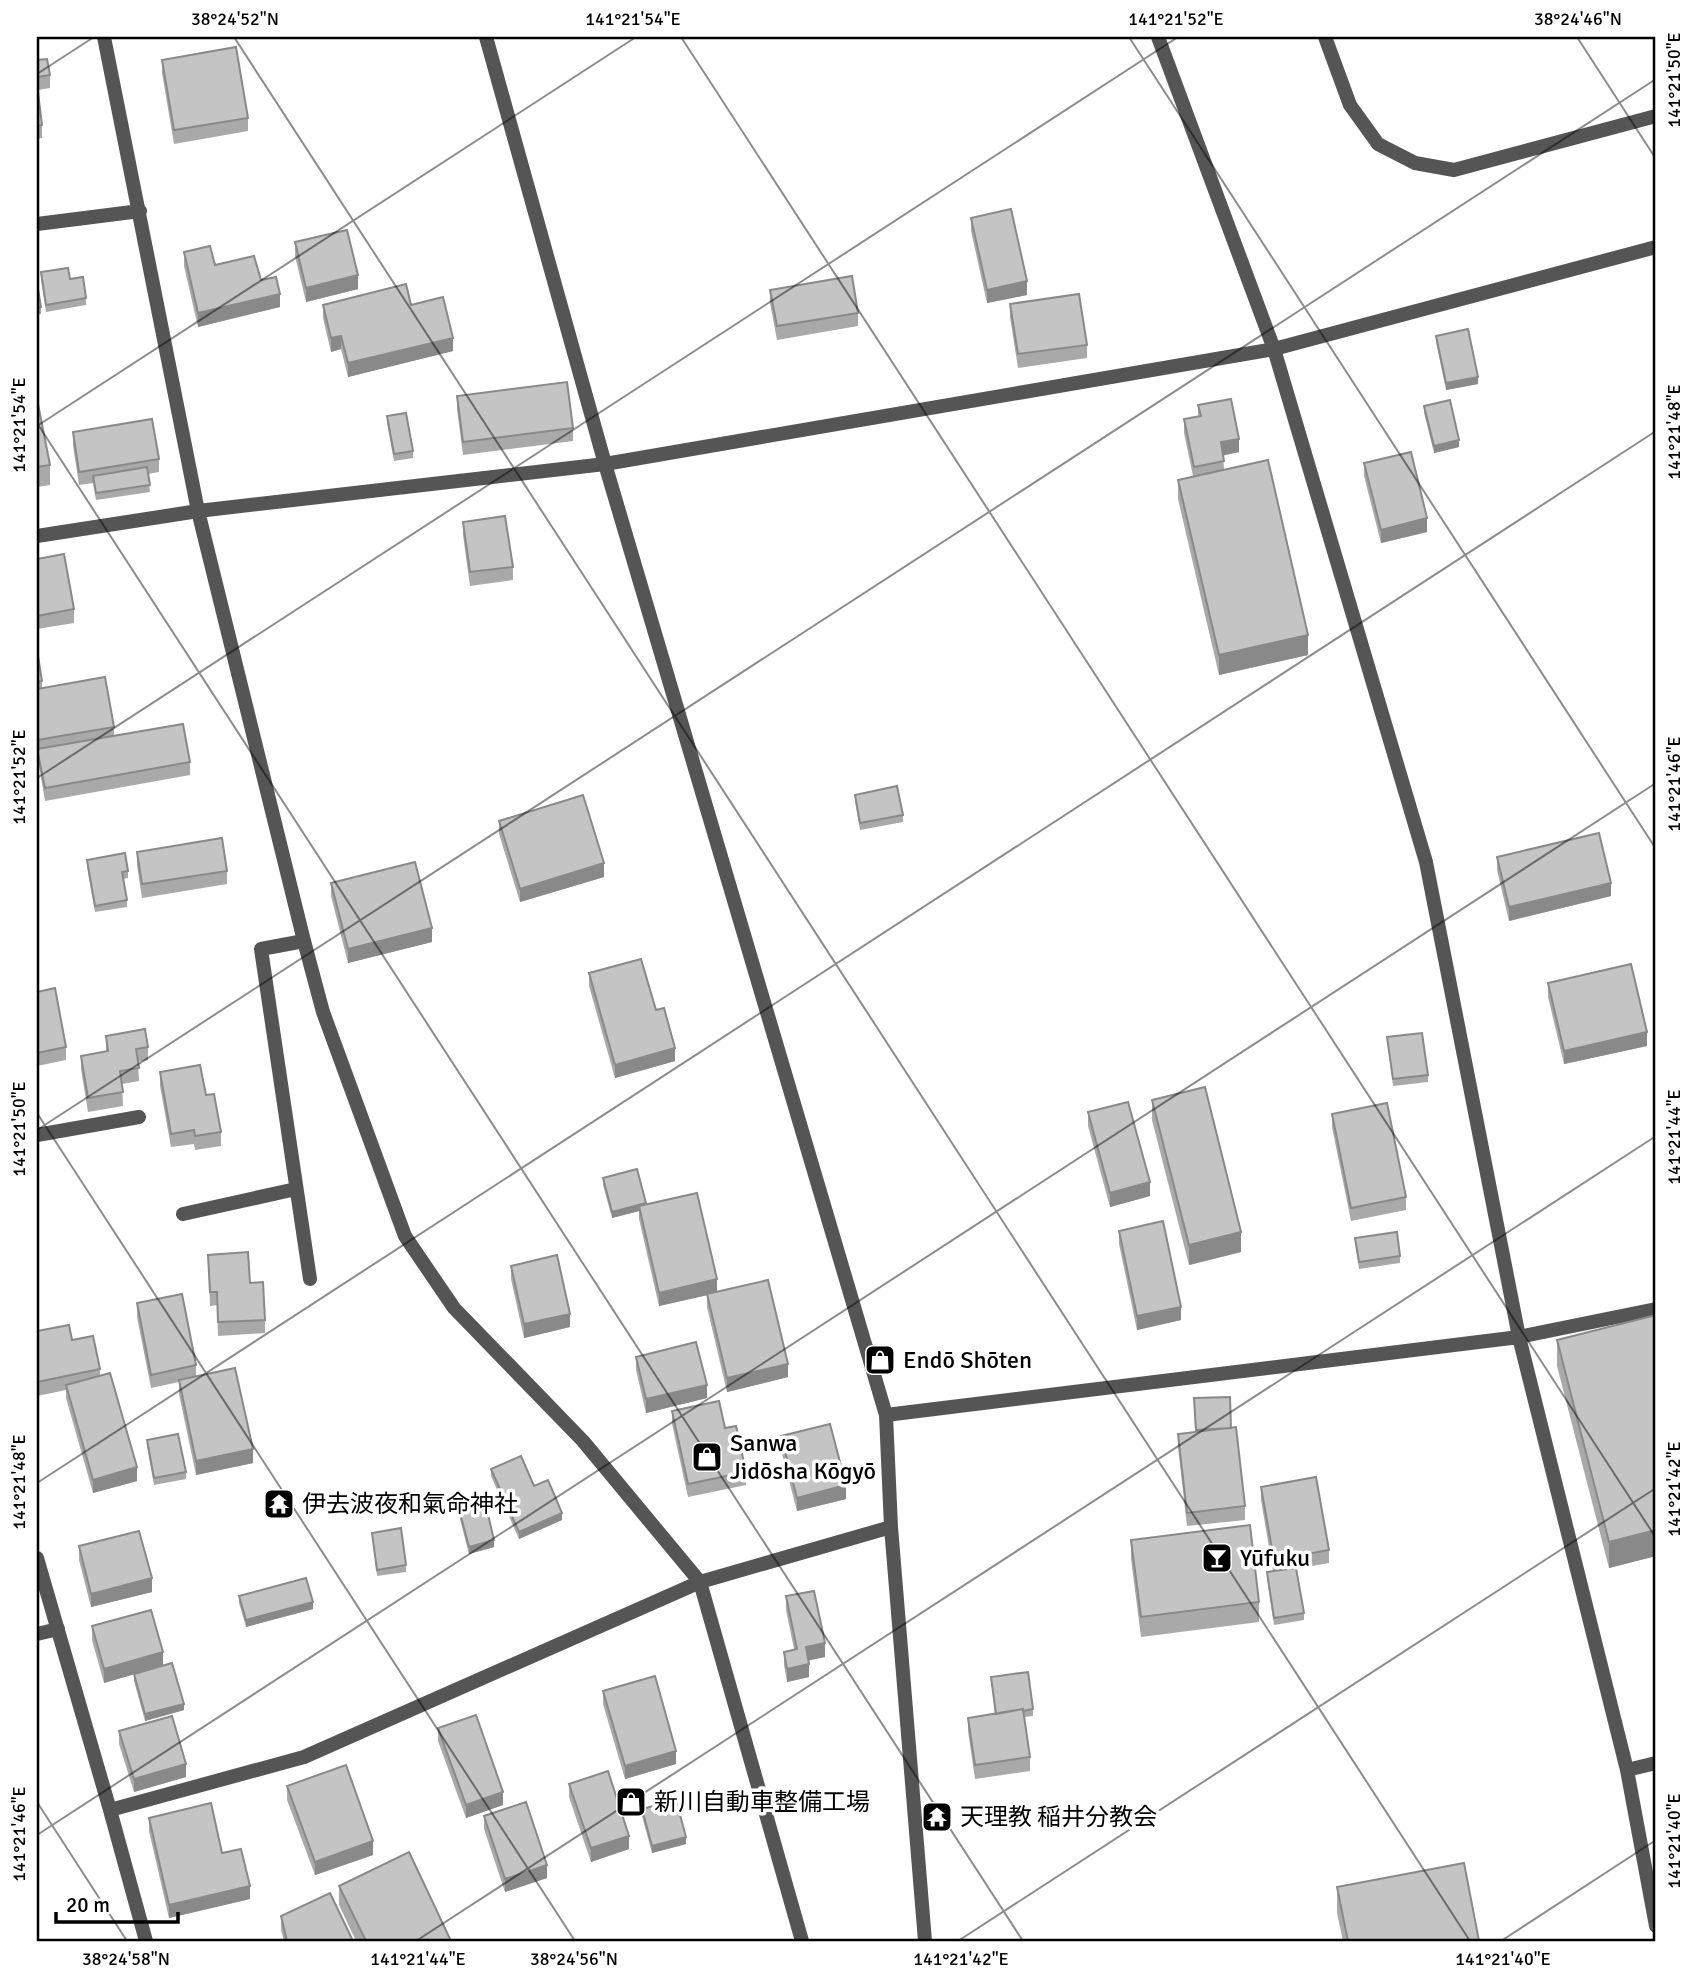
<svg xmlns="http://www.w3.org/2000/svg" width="1693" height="1978" font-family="Signika,'Noto Sans JP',sans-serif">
  <rect width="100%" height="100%" fill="#fff"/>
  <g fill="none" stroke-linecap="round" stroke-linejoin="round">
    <path stroke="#555" stroke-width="14" d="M304,941L261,949L310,1279
      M37,1135L139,1117
      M183,1214L296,1189
      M37,1634L58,1629"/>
    <path stroke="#555" stroke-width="14" d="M104,37L198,511L304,941L323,1012L405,1236L454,1308L583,1441L700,1582L802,1941
      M486,37L605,464L886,1415L891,1527L925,1941
      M1158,37L1274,349L1426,862L1519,1337L1627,1770L1656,1926
      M1325,37L1350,105L1378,144L1415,163L1454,170L1656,116
      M37,224L140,211
      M37,536L198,511L605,464L1274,349L1656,247
      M886,1415L1519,1337L1656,1309
      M37,1558L110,1810L146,1941
      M1627,1770L1656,1763
      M110,1810L304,1757L700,1582L891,1527"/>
  </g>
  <path fill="#a9a9a9" d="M37,60L50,75V88L38,90L42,125V138L37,139Z
    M162,60L248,118V131L174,144L162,73Z
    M971,218L1027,295L987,303L971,231Z
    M295,242L358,289L306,302L295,256Z
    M184,252L215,265L261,280L280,307L198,327L184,266Z
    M41,272L70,279L86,298V305L46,312L41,279Z
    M37,283L41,307V314L37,315Z
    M770,290L858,313V326L777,340L770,303Z
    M1010,304L1087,345V358L1018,368L1010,317Z
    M323,305H411L453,351L348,377L341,349L331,352L323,318Z
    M1436,336L1478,384L1446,390L1436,342Z
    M457,396L573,428V441L463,455L457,409Z
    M37,399L50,465V485L37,487Z
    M1198,405L1239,452L1223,455L1224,469L1308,655L1219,675L1178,499V480L1193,476L1184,433V419L1198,417Z
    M1424,406L1459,447L1434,453L1424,413Z
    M387,416L413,451V458L394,461L387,423Z
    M73,432L159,459V472L148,474L150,492L96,500L93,483L79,485L73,445Z
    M1364,463L1427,532L1381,543L1364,476Z
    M463,522L513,567V580L470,586L463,535Z
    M37,559L74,609V623L37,629Z
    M37,650L42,681V688L114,727V736L190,762V775L45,801L37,754Z
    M855,795L903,815V822L860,830L855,801Z
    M499,821L604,877L520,902L499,834Z
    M137,852L227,871V884L142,898L137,865Z
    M1497,857L1611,896L1509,921L1497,870Z
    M87,860L128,871V878L123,879L127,900V907L95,912L87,867Z
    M331,883L432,942L348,963L331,896Z
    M589,973L656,1010L675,1061L615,1078L589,986Z
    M1548,983L1647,1046L1564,1064L1548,997Z
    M37,992L66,1047V1060L37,1066Z
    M106,1036L148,1047V1060L138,1062L139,1081L122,1084L123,1106L88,1112L81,1069V1056L106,1051Z
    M1387,1037L1428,1075V1082L1393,1086Z
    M160,1072L206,1095L221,1132V1146L195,1150L194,1144L171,1147L160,1086Z
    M1152,1100L1241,1252L1189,1265L1152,1120Z
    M1088,1112L1150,1196L1110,1207L1088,1126Z
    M1332,1114L1406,1197V1210L1351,1221L1332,1127Z
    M603,1178L646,1204L788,1377L727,1392L707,1307V1295L659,1306L639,1219V1211L612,1218L603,1185Z
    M1119,1231L1181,1320L1137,1330L1119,1244Z
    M1355,1238L1400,1256V1263L1359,1269Z
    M208,1255L250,1283L265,1320V1333L218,1336L217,1305L210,1306Z
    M511,1266L570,1327L524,1338L511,1279Z
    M137,1303L196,1365V1377L253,1463L196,1475L179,1394V1382L151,1388L137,1317Z
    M1656,1315V1556L1609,1568L1557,1366V1340Z
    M37,1331L72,1340L100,1369V1376L137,1481L93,1493L66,1398V1390L37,1396Z
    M636,1357L707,1398L646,1413L636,1370Z
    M1194,1398L1231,1428L1245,1506V1520L1187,1526L1178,1447V1434L1195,1432Z
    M672,1411L725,1428L746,1472V1485L688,1497L672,1424Z
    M781,1436L846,1499L797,1511L781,1450Z
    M147,1440L186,1472V1479L154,1485L147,1446Z
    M491,1469L534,1486L562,1520L519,1539L491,1476Z
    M1261,1487L1329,1550V1563L1296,1569L1304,1613V1620L1274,1625L1267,1579V1572L1273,1571L1261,1500Z
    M460,1513L494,1547L469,1554L460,1519Z
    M372,1533L406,1565V1572L377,1576Z
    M1131,1540L1259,1602V1622L1141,1637L1131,1559Z
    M79,1546L152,1592L91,1607L79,1560Z
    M239,1596L313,1609L246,1627L239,1603Z
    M786,1596L825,1657L809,1660V1677L787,1682L784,1665V1652L794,1649L786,1610Z
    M92,1626L163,1665L184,1710L145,1721L134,1681V1674L104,1683L92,1640Z
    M991,1677L1033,1709V1716L1024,1717L1030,1757V1771L975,1779L968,1731V1718L995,1714Z
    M603,1691L676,1764L625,1779L603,1704Z
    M438,1728L503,1805L466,1818L438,1741Z
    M119,1731L186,1777L134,1792L119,1744Z
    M569,1784L629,1849L591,1862L569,1797Z
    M287,1786L373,1855L315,1875L287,1800Z
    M642,1809L686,1844L652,1853L642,1816Z
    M484,1816L547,1878L505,1892L484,1829Z
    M149,1818L222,1853L250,1899L169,1918L149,1831Z
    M339,1886L451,1941H356L339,1905Z
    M1337,1887L1479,1941H1343L1337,1913Z
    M281,1916L353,1941H284L281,1930Z"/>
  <path fill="#898989" d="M358,275V289L306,302V288Z
    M1027,281V295L987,303V290Z
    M280,294V307L198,327V313Z
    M341,336V349L331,352V338Z
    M453,338V351L348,377V363Z
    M1478,377V384L1446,390V383Z
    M1239,439V452L1221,456V442Z
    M1459,440V447L1434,453V446Z
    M1427,518V532L1381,543V530Z
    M1308,635V655L1219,675V655Z
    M604,863V877L520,902V889Z
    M1611,883V896L1509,921V907Z
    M432,928V942L348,963V949Z
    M1647,1032V1046L1564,1064V1051Z
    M675,1048V1061L615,1078V1065Z
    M1150,1182V1196L1110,1207V1193Z
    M646,1203V1210L639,1206V1211L612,1218V1212Z
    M1241,1232V1252L1189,1265V1245Z
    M717,1279V1293L659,1306V1293Z
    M1181,1307V1320L1137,1330V1316Z
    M570,1314V1327L524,1338V1324Z
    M788,1364V1377L727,1392V1378Z
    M707,1385V1398L646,1413V1399Z
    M253,1449V1463L196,1475V1461Z
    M137,1467V1481L93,1493V1480Z
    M846,1485V1499L797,1511V1498Z
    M562,1513V1520L519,1539V1532Z
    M1656,1530V1556L1609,1568V1542Z
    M494,1540V1547L469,1554V1547Z
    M152,1578V1592L91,1607V1594Z
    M313,1602V1609L246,1627V1620Z
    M825,1643V1657L806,1661V1647Z
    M163,1652V1666L104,1683V1669Z
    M809,1664V1677L787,1682V1669Z
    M184,1704V1710L145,1721V1714Z
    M676,1751V1764L625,1779V1766Z
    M186,1764V1777L134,1792V1779Z
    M503,1792V1805L466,1818V1805Z
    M629,1836V1849L591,1862V1848Z
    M686,1837V1844L652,1853V1846Z
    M373,1841V1855L315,1875V1862Z
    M547,1865V1878L505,1892V1879Z
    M250,1886V1899L169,1918V1905Z"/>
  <path fill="#c4c4c4" stroke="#898989" stroke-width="2" d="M236,47L248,118L174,130L162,60Z
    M47,59L50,75L37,77V60Z
    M37,84L42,125L37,126Z
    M1011,209L1027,281L987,290L971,218Z
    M347,230L358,275L306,288L295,242Z
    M210,246L215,265L254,256L261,280L276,277L280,294L198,313L184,252Z
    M68,268L70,279L83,277L86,298L46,305L41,272Z
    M852,276L858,313L777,326L770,290Z
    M37,283L41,307L37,308Z
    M406,284L411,305L443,297L453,338L348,363L341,336L331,338L323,305Z
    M1079,294L1087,345L1018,354L1010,304Z
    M1468,329L1478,377L1446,383L1436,336Z
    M567,382L573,428L463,442L457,396Z
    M37,399L50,465L37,467Z
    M1231,399L1239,439L1221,442L1224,461L1194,467L1184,419L1201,416L1198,405Z
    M1450,400L1459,440L1434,446L1424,406Z
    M406,413L413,451L394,454L387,416Z
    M152,419L159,459L79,472L73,432Z
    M1411,452L1427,518L1381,530L1364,463Z
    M1268,460L1308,635L1219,655L1178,480Z
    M147,467L150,485L96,493L93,476Z
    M505,516L513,567L470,572L463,522Z
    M64,554L74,609L37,616V559Z
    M37,650L42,681L37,682Z
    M105,677L114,727L37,740V689Z
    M183,724L190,762L45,788L37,749Z
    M897,786L903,815L860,823L855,795Z
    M583,795L604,863L520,889L499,821Z
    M1599,833L1611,883L1509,907L1497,857Z
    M222,838L227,871L142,884L137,852Z
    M125,853L128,871L122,872L127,900L95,906L87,860Z
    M415,862L432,928L348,949L331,883Z
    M641,959L656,1010L664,1008L675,1048L615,1065L589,973Z
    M1631,964L1647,1032L1564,1051L1548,983Z
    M55,988L66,1047L37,1053V992Z
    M145,1029L148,1047L136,1049L139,1068L120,1071L123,1092L88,1098L81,1056L108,1051L106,1036Z
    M1422,1033L1428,1075L1393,1079L1387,1037Z
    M200,1065L206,1095L214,1094L221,1132L195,1136L194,1130L171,1134L160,1072Z
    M1205,1087L1241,1232L1189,1245L1152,1100Z
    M1128,1102L1150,1182L1110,1193L1088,1112Z
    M1387,1103L1406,1197L1351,1208L1332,1114Z
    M637,1169L646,1203L612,1212L603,1178Z
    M697,1193L717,1279L659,1293L639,1206Z
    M1163,1221L1181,1307L1137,1316L1119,1231Z
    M1397,1232L1400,1256L1359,1262L1355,1238Z
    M248,1252L250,1283L263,1282L265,1320L218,1322L217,1292H210L208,1255Z
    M557,1255L570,1314L524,1324L511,1266Z
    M768,1280L788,1364L727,1378L707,1294Z
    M182,1294L196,1365L151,1375L137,1303Z
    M1656,1315V1530L1609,1542L1557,1340Z
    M69,1325L72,1340L93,1336L100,1369L37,1382V1331Z
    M696,1342L707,1385L646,1399L636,1357Z
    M235,1368L253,1449L196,1461L179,1380Z
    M110,1373L137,1467L93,1480L66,1385Z
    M1230,1397L1231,1428L1196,1430L1194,1398Z
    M719,1401L725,1428L736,1426L746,1472L688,1484L672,1411Z
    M830,1424L846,1485L797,1498L781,1436Z
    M1236,1427L1245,1506L1187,1513L1178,1434Z
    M178,1434L186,1472L154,1478L147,1440Z
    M521,1456L534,1486L548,1480L562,1513L519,1532L491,1469Z
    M1316,1477L1329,1550L1274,1560L1261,1487Z
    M486,1506L494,1540L469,1547L460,1513Z
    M1250,1525L1259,1602L1141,1617L1131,1540Z
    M401,1528L406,1565L377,1570L372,1533Z
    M139,1531L152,1578L91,1594L79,1546Z
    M1296,1568L1304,1613L1274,1618L1267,1572Z
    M306,1578L313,1602L246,1620L239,1596Z
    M814,1591L825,1643L806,1647L809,1664L787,1669L784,1652L797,1649L786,1596Z
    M151,1610L163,1652L104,1669L92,1626Z
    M172,1663L184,1704L145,1714L134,1674Z
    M1028,1672L1033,1709L1023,1711V1709L996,1714L991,1677Z
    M655,1676L676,1751L625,1766L603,1691Z
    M1023,1709L1030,1757L975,1765L968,1718Z
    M476,1715L503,1792L466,1805L438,1728Z
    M172,1716L186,1764L134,1779L119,1731Z
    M346,1765L373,1841L315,1862L287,1786Z
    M608,1771L629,1836L591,1848L569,1784Z
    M676,1800L686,1837L652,1846L642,1809Z
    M526,1802L547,1865L505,1879L484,1816Z
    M211,1803L222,1853L241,1849L250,1886L169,1905L149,1818Z
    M409,1852L451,1941H366L339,1886Z
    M1464,1863L1479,1941H1348L1337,1887Z
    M330,1893L353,1941H287L281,1916Z"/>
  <path fill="none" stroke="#000" stroke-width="2" stroke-opacity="0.45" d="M234,37L1470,1941M681,37L1656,1538M1129,37L1656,849M1577,37L1656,159M37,74L94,37M37,423L1023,1941M37,426L636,37M37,778L1178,37M37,1113L575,1941M37,1130L1656,79M37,1483L1656,431M37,1802L127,1941M37,1835L1656,783M416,1941L1656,1136M958,1941L1656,1488M1501,1941L1656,1840"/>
  <defs>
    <g id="shop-square" transform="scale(1.575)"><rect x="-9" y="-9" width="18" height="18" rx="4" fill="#000" stroke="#fff"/><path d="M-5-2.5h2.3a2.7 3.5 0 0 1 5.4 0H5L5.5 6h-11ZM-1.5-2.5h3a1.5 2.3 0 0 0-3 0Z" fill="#fff"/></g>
    <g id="temple-square" transform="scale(1.575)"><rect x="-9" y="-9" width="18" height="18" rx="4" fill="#000" stroke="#fff"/><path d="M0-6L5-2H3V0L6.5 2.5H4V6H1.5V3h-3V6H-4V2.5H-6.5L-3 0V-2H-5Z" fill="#fff"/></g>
    <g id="bar-square" transform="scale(1.575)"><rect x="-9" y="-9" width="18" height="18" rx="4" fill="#000" stroke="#fff"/><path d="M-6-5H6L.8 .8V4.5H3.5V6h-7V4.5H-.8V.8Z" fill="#fff"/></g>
  </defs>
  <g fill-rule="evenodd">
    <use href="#shop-square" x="880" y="1360"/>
    <use href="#shop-square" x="707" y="1457"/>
    <use href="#temple-square" x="279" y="1504"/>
    <use href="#bar-square" x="1217" y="1558"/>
    <use href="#shop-square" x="631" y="1802"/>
    <use href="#temple-square" x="937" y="1817"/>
  </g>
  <g text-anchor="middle" stroke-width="7" stroke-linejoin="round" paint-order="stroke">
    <g font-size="24" fill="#000" stroke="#fff" text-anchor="start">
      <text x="903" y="1368">Endō Shōten</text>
      <text x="730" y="1451">Sanwa<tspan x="730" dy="28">Jidōsha Kōgyō</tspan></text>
      <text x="302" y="1512">伊去波夜和氣命神社</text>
      <text x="1240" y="1566">Yūfuku</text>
      <text x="654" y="1810">新川自動車整備工場</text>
      <text x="960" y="1825">天理教 稲井分教会</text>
    </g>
  </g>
  <rect width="1693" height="1978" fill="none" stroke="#ffffff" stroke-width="77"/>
  <path d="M56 1912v10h122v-10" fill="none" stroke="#000000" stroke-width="3.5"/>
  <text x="66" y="1912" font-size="21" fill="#000000" stroke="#ffffff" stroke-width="5" paint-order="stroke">20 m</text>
  <rect x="38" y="38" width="1616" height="1902" fill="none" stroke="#000" stroke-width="2.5"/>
  <g font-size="18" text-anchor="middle" fill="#000">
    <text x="235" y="25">38°24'52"N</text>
    <text x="633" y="25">141°21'54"E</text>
    <text x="1176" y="25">141°21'52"E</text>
    <text x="1578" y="25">38°24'46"N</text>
    <text transform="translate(1674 80) rotate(-90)" y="6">141°21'50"E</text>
    <text transform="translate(19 425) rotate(-90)" y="6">141°21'54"E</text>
    <text transform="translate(1674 432) rotate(-90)" y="6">141°21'48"E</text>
    <text transform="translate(19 777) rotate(-90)" y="6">141°21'52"E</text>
    <text transform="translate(1674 784) rotate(-90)" y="6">141°21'46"E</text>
    <text transform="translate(19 1129) rotate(-90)" y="6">141°21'50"E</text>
    <text transform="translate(1674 1137) rotate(-90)" y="6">141°21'44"E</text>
    <text transform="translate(19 1482) rotate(-90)" y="6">141°21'48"E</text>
    <text transform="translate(1674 1489) rotate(-90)" y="6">141°21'42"E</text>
    <text transform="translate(19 1834) rotate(-90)" y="6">141°21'46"E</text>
    <text transform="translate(1674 1841) rotate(-90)" y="6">141°21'40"E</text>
    <text x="126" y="1965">38°24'58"N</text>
    <text x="418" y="1965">141°21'44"E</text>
    <text x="574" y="1965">38°24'56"N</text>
    <text x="961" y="1965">141°21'42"E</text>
    <text x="1503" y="1965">141°21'40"E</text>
  </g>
</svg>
